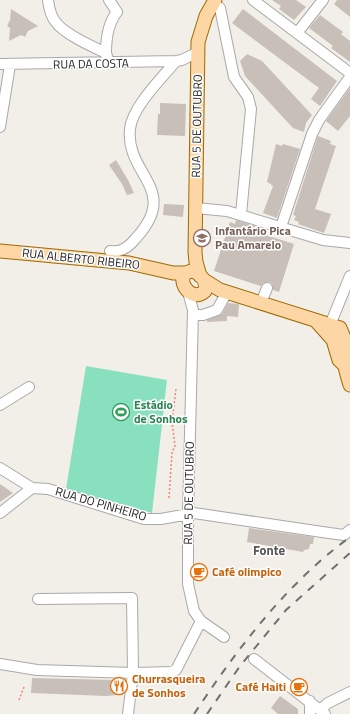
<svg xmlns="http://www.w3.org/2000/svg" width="350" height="714" font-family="'Titillium Web',sans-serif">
  <rect width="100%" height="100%" fill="#f2efe9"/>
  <path fill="#88e0be" d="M86,366L167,380L152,513L66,489Z"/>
  <path fill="#c7bfb8" d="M272,0H296L306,7L294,20L279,9L281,6Z
    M337,0H350V17L334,4Z
    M11,9L38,26L28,31L25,37L21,35L9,41L10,28L7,26L10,20Z
    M243,9L337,81L320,106L311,99L319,88L232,23Z
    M320,15L343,32L341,34L350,41V62L331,48L333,46L309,28Z
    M247,54L262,61L312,115L306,123L304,132L293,128L245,76L240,61Z
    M350,88V116L338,131L326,121Z
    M160,103L186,104L185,136L157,135L158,114H160Z
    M318,136L331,141L330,144L336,146L315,209L331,214L324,233L298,224L299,222L294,220L296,216L293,215Z
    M276,144L282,146L283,144L300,149L277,218L263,213L273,186L271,185V184L267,182Z
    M116,160L128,180L134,193L127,195L122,184L109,165Z
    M164,204L184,205L183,217L163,215Z
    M236,220L255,226L253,231L294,244L279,292L273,290L272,284L269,282L263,283L261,286L214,271L230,222L235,224Z
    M228,303L239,304L238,317L227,316V321L207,322V320L222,314Z
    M0,484L13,493L0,502Z
    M249,528L314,537L313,544H310L309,549L304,550L303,552L247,542Z
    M32,678L116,680L117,695L106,696L31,693Z
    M280,696L298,709V714H278L271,708Z"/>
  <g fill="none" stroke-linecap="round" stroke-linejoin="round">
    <g stroke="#a9a9a9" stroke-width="12">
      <path id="minor" d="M48,0C49,7 50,15 55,21C62,33 93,47 106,53L109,63
        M253,0L350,73
        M214,4L220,8L234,77L248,97L251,109L241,214
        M297,33L323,0
        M106,53C106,39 108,23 117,12L109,0
        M0,64L176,61L182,60L198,52
        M0,127L10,65
        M196,208L227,211L323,240L350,243
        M281,227L312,134L319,120L350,77
        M110,251C121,253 129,247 136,238C181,189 125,175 130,129C132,107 162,78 176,61
        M188,292L193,310L188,516V584L194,611L201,621L224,637
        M261,303L267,288
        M193,315H203L217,310L227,292
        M330,325L350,276
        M0,405L29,387
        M0,468L32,488
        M0,513L32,488L48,489L144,519H161L194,513L329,533L344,535L350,530
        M38,599L132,598L133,673L128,714
        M254,659L325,714
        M0,664L37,670L133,673L171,672L176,670L201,621
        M321,709L328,703L350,692
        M310,714V701"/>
    </g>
    <g stroke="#a06b00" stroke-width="15">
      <path id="major" d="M0,251L129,263L173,273H185
        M191,271C201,273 207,281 205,291C190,305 172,275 191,271Z
        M200,276L196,262L195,252L198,42L206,16L215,0
        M204,280L220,290L340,328
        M316,321L333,340L339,360L343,364
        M340,328L347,345C341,359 346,371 350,385"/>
    </g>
    <path stroke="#fa8072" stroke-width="1.5" stroke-dasharray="2 2" stroke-linecap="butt" d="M169,498L172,452L175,446L172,422L176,389
      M19,700L24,687"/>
    <use href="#minor" stroke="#fff" stroke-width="10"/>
    <use href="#major" stroke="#fcd6a4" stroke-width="13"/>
    <path stroke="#707070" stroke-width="2" stroke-dasharray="8 8" stroke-linecap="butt" d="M194,714C238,648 285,585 350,537
      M207,714L240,666L286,610L350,553"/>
  </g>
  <defs>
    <g id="school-ring" transform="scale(0.9)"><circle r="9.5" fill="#fff" stroke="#8d6e63" stroke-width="1.5"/><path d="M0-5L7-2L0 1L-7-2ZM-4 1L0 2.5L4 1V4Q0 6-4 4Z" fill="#8d6e63"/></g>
    <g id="stadium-ring" transform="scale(0.9)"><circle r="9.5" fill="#fff" stroke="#2e9e5b" stroke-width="1.5"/><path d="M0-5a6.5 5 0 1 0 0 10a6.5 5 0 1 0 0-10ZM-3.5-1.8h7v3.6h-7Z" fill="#2e9e5b"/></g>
    <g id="cafe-ring" transform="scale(0.9)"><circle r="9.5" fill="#fff" stroke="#e8710a" stroke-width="1.5"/><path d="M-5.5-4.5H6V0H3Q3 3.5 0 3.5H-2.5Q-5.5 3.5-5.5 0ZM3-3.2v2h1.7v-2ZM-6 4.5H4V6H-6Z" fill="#e8710a"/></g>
    <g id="restaurant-ring" transform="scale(0.9)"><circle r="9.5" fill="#fff" stroke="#e8710a" stroke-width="1.5"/><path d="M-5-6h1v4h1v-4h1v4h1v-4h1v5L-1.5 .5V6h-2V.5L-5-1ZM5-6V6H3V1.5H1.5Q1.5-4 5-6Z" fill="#e8710a"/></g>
  </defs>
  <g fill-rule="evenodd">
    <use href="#school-ring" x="202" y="238"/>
    <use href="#stadium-ring" x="121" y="412"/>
    <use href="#cafe-ring" x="199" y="572"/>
    <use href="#restaurant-ring" x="119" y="686"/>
    <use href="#cafe-ring" x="299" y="687"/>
  </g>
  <g text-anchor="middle" stroke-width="3" stroke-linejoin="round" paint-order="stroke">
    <g font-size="12" fill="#222" stroke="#fff">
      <text transform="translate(91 64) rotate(-1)" y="4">RUA DA COSTA</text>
      <text transform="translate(197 126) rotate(-89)" y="4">RUA 5 DE OUTUBRO</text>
      <text transform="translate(81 259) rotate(6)" y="4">RUA ALBERTO RIBEIRO</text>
      <text transform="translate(189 493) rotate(-89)" y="4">RUA 5 DE OUTUBRO</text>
      <text transform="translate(101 504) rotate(16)" y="4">RUA DO PINHEIRO</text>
    </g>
    <g font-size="12" font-weight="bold" fill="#785e54" stroke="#fff" text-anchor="start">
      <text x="215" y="235">Infantário Pica<tspan x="215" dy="14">Pau Amarelo</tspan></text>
    </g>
    <g font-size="12" font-weight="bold" fill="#27864d" stroke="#fff" text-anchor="start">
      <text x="134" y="409">Estádio<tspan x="134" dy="14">de Sonhos</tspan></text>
    </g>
    <g font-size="12" font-weight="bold" fill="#c56008" stroke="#fff" text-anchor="start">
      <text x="212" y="576">Café olimpico</text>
      <text x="132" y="683">Churrasqueira<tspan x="132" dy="14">de Sonhos</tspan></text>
      <text x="286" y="691" text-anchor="end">Café Haiti</text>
    </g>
    <g font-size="13" font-weight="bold" fill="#555" stroke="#fff">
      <text x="269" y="555">Fonte</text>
    </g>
  </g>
</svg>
